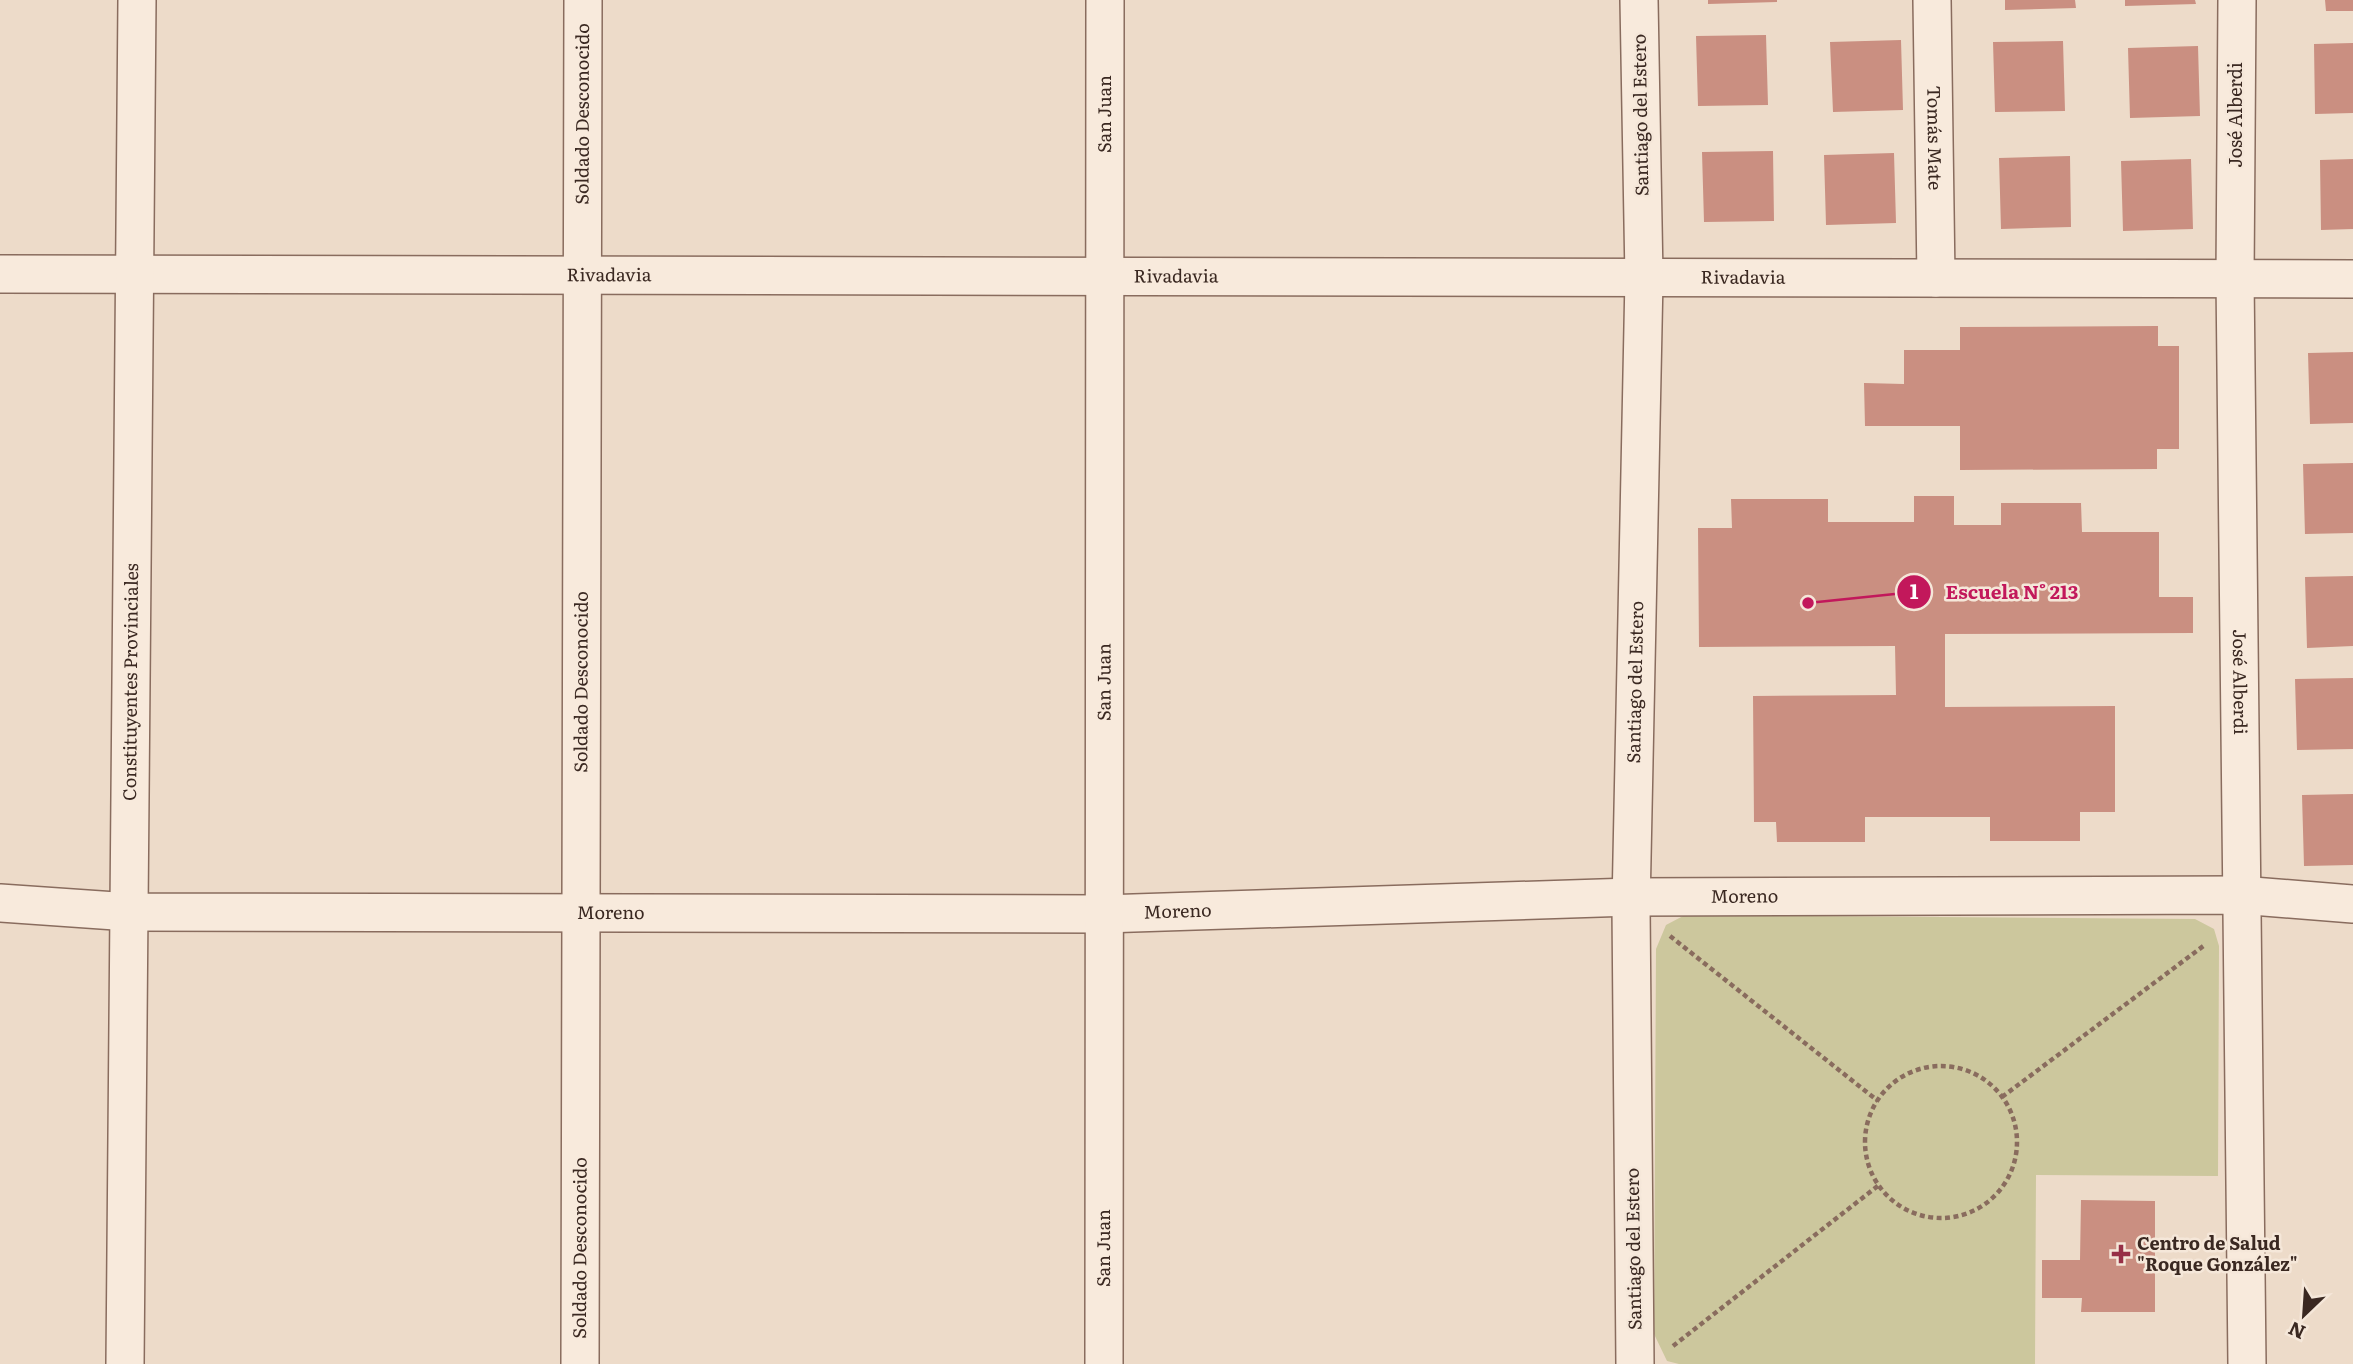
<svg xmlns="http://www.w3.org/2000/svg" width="2353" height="1364" font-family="Literata,serif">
  <rect width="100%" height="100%" fill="#eddbc9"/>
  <path fill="#ccc79d" d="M1685,915L2195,919L2214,929L2219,946L2218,1176L2036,1175L2035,1364H1679L1667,1361L1654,1334L1656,949L1666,925Z"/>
  <path fill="#ca8f81" d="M1708,0H1777V2L1708,4Z
    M2005,0H2075L2076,8L2005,10Z
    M2125,0H2195L2196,4L2125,6Z
    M2325,0H2353V11H2326Z
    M1766,35L1768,105L1698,106L1696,36Z
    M1901,40L1903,110L1833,112L1830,42Z
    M2063,41L2065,111L1995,112L1993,42Z
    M2353,43V113L2315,114L2314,44Z
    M2198,46L2200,116L2130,118L2128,48Z
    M1773,151L1774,221L1704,222L1702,152Z
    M1894,153L1896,223L1826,225L1824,155Z
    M2070,156L2071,227L2001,229L1999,158Z
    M2191,159L2193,229L2123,231L2121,161Z
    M2353,159V229L2321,230L2320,160Z
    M2158,326V346H2179V449H2157V469L1960,470V426H1865L1864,383L1904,384V350H1960V327Z
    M2353,352V423L2310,424L2308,353Z
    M2353,463V533L2305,534L2303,464Z
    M1914,496H1954V525H2001V503H2081L2082,532H2159V597H2193V633L1945,634V707L2115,706V812H2080V841H1990V817H1865V842H1777L1776,822H1754L1753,696L1896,695L1895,646L1699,647L1698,528H1732L1731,499H1828V522H1914Z
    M2353,576V646L2307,648L2305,577Z
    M2353,678V749L2297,750L2295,679Z
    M2353,794V865L2304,866L2302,795Z
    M2081,1200L2155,1201V1312H2081L2082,1298H2042V1260H2080Z"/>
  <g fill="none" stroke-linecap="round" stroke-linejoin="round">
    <g stroke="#896c5e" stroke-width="40">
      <g id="minor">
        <path id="s1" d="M1932,0L1936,278"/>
        <path id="s2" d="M2237,0L2235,278L2247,1364"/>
        <path id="s3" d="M0,274L2353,279"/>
        <path id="s4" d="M0,903L130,912L1103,914L1631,897L2240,895L2353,904"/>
        <path id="s5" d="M125,1364L137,0"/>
        <path id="s6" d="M580,1364L583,0"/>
        <path id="s7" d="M1104,1364L1105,0"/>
        <path id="s8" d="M1635,1364L1631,906L1644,278L1639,0"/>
      </g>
    </g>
    <path stroke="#896c5e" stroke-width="4.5" stroke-dasharray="5 3.5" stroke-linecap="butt" d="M1670,936L1878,1101
      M1865 1142a76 76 0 1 1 152 0a76 76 0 1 1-152 0Z
      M2002,1097L2206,944
      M1673,1346L1879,1185"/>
    <use href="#minor" stroke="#f8eadc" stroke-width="37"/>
  </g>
  <path fill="#973047" stroke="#f5e7d9" stroke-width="2.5" d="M2117.5 1243.5h7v7h7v7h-7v7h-7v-7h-7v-7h7z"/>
  <g text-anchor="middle" stroke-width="5" stroke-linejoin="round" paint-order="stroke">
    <g font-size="18" fill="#3a2821" stroke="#f5e7d9">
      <text dy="6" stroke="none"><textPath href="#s6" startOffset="1250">Soldado Desconocido</textPath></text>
      <text dy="6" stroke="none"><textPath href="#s7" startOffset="1250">San Juan</textPath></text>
      <text transform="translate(1641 115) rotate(-91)" y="6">Santiago del Estero</text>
      <text transform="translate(2236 115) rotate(-90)" y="6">José Alberdi</text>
      <text dy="6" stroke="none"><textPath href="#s1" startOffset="138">Tomás Mate</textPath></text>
      <text dy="6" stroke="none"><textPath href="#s3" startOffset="609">Rivadavia</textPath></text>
      <text dy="6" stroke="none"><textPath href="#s3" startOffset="1176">Rivadavia</textPath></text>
      <text dy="6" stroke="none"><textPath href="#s3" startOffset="1743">Rivadavia</textPath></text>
      <text dy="6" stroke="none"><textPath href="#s5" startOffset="682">Constituyentes Provinciales</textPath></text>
      <text dy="6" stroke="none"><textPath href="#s6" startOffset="682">Soldado Desconocido</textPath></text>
      <text dy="6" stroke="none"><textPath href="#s7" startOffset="682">San Juan</textPath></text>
      <text dy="6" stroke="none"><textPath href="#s8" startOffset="682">Santiago del Estero</textPath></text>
      <text dy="6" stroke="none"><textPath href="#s2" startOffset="682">José Alberdi</textPath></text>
      <text dy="6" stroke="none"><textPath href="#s4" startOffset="1745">Moreno</textPath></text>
      <text dy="6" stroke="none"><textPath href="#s4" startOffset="1178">Moreno</textPath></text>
      <text dy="6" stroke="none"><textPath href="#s4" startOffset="611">Moreno</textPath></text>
      <text dy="6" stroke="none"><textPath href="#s6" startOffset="116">Soldado Desconocido</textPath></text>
      <text dy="6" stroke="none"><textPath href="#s7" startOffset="116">San Juan</textPath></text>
      <text transform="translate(1634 1249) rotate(-91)" y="6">Santiago del Estero</text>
    </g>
    <g font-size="18" font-weight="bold" fill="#3a2821" stroke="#f5e7d9" text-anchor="start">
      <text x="2137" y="1250">Centro de Salud<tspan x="2137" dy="21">"Roque González"</tspan></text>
    </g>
  </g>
  <path fill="none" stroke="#c2185b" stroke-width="2.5" d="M1808 603L1914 592"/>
  <g fill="#c2185b" stroke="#f5e7d9" stroke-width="2.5">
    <circle cx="1808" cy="603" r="7"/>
    <circle cx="1914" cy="592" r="18"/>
  </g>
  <g font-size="21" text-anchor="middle" font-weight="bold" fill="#fff">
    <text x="1914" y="599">1</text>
  </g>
  <g font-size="19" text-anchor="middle" font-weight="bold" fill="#c2185b" stroke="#f5e7d9" stroke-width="5" stroke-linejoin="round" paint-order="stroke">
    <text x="2012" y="599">Escuela N° 213</text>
  </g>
  <g transform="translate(2304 1315) rotate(205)" stroke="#f5e7d9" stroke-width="5" paint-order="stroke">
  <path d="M0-5L12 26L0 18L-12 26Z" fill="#3a2821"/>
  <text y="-10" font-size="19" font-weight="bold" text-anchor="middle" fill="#3a2821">N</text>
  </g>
</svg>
